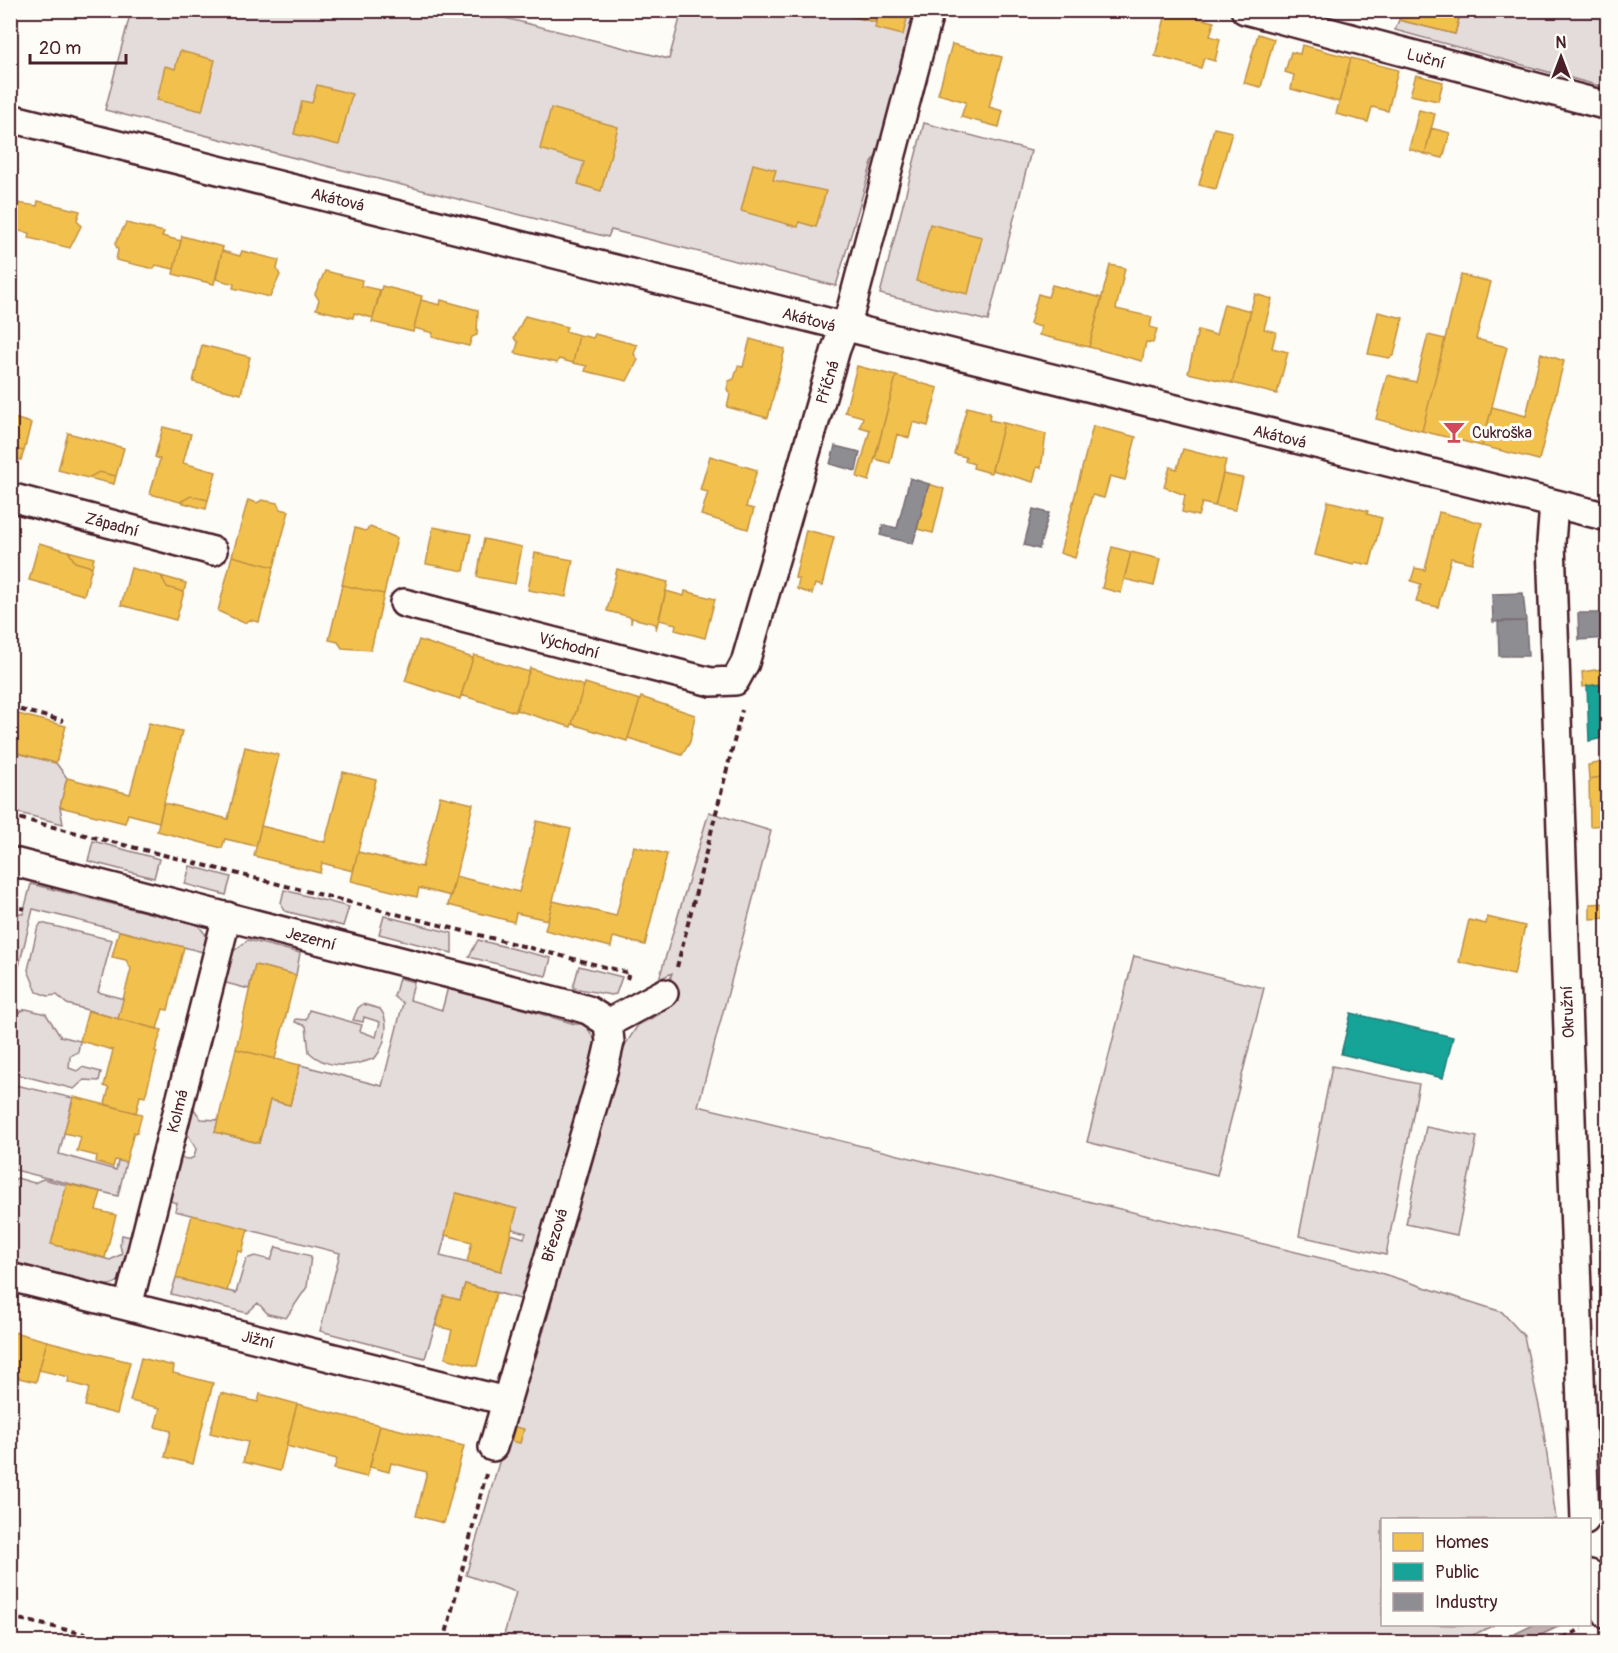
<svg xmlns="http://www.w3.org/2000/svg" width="1618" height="1653" font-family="Pangolin,sans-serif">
  <rect width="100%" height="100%" fill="#fdfcf7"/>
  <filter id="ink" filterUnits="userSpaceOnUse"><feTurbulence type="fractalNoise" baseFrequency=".0167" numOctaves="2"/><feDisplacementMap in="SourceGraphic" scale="12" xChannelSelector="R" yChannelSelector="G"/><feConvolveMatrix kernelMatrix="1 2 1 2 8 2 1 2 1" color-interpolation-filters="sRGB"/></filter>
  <g filter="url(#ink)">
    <path fill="#e3dcda" stroke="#967e82" stroke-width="1.5" fill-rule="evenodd" d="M131,11H477L669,59L682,11H829L875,22L878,11H918L879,161L873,159L836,286L611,230L608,237L105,110Z
      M1461,11H1607V88L1395,30L1399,20L1455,34Z
      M924,123L1031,151L988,321L880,294Z
      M10,751L56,763L67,778L60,807L63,824L11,811Z
      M709,812L771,831L698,1106L1374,1271L1502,1312L1524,1336L1542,1420L1556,1519L1382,1520V1624L1494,1625L1458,1642H502L516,1592L466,1575L529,1360L536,1357L551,1306L549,1296L580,1191L586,1186L623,1048L638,1025L660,1014L672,973L659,979Z
      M93,841L159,859L154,878L88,861Z
      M190,866L231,877L226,895L185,884Z
      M31,884L198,925L206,935L207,953L33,909L11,999L10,911L23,914Z
      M284,890L349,907L343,926L285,911L281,903Z
      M384,916L452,933V953L379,934Z
      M41,923L112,940L98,992L124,999L118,1019L67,1004L57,995L48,996L37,992L28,970L37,930Z
      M248,940L300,953L296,975L255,965L249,989L222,982L231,953Z
      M478,940L551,958L546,976L469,957Z
      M1134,956L1264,988L1217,1175L1087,1142Z
      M579,966L622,977L616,994L611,995L573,988Z
      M399,978L414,982L410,1000L442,1010L448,987L575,1024H585L595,1040L597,1051L524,1300L465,1284L460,1300L444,1297L425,1358L320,1331L340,1253L175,1211L177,1203L167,1200L177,1158L190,1159L194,1157L196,1149L185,1129L189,1112L194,1109L201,1119L218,1120L215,1132L259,1143L270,1100L290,1105L300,1065L382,1086L403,1003L394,997ZM457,1193L517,1209L512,1229L526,1233L524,1238L511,1234L501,1271L440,1256Z
      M363,1004L380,1009C391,1022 385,1046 375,1058C353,1067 328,1070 309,1052L306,1026L295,1022L296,1019L306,1020L309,1010L362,1025L360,1031L376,1037L380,1022L364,1017L363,1022L353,1020L358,1008Z
      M26,1009L46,1014L60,1036L80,1041L78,1052L70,1056L69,1068L77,1071L82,1067L101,1072L99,1081L84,1080L74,1089L20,1075L12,1070L11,1028L15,1014Z
      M1332,1066L1419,1084L1386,1255L1299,1236Z
      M11,1084L73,1098L59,1154L116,1170L118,1161L126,1162L118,1196L11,1169Z
      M1426,1127L1477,1137L1457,1235L1406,1224Z
      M17,1178L34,1183L43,1179L67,1185L52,1244L110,1260L122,1254L120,1245L122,1235L135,1238C131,1252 129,1273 117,1282C100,1294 32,1270 11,1265L10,1183Z
      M1603,1233H1608L1607,1349Z
      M276,1247L311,1256L307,1287L286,1318L268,1314L258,1303L247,1313L171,1294L176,1278L236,1293L246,1259L255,1256L271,1260Z"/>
    <path fill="#c0b1b1" stroke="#91777b" stroke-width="1.5" d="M1535,1624L1562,1625L1526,1642H1498Z"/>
    <path fill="#f2c14e" stroke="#c09044" stroke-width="1.5" d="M829,10H878L875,22Z
      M879,10H909L903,35L875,28Z
      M1167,10L1214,22L1210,36L1220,39L1215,61L1204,58L1201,68L1155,56Z
      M1401,10H1461L1455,34L1399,20Z
      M1258,34L1274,39L1261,87L1244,83Z
      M952,44L1002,57L989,107L1003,111L999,127L961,117L966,102L938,94Z
      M1302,45L1351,58L1339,102L1291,89L1294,75L1285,72L1291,52L1300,54Z
      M180,51L215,60L202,111L157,100L165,66L175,69Z
      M1351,58L1398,70L1388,111L1372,107L1368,122L1336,114Z
      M1416,75L1443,82L1438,101L1410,95Z
      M317,85L352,94L339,145L294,134L302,101L312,103Z
      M551,108L618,127L601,191L578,184L584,162L540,149Z
      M1419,110L1435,114L1425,154L1409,149Z
      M1214,128L1232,132L1216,189L1199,185Z
      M1431,128L1450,133L1443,158L1425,154Z
      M753,164L776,170L773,180L826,191L816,227L799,222L798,227L741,211Z
      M38,201L80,211L77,220L81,226L70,248L29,238L30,233L14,230L10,223V202L37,206Z
      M126,223L164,232L162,236L181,241L174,269L156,265L154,269L116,260L118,250L115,244Z
      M930,224L982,237L968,294L916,281Z
      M182,236L223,247L214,284L173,274Z
      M222,251L240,256L242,251L279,260L277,269L280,275L270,297L233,288L234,284L216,279Z
      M1110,265L1125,268L1116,309L1152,317L1150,327L1157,329L1153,343L1146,342L1142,361L1089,347Z
      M325,271L362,280L361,286L380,290L373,318L354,313L353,318L316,309L319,300L315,294Z
      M1461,275L1491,282L1476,339L1507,347L1482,446L1422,431Z
      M1052,285L1102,298L1089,347L1039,335L1041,327L1030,324L1038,294L1048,297Z
      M382,286L422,296L413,332L372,322Z
      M1255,294L1272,299L1264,329L1276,332L1272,348L1288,352L1277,394L1232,383Z
      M421,300L440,305L441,300L478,310L477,335L472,337L469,346L432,337L433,333L414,328Z
      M1224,304L1251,311L1232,383L1188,373L1198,330L1216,335Z
      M1378,312L1403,318L1394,355L1389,358L1368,354Z
      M525,316L567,327L565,331L579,335L573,363L559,359L557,363L515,353L518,343L514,338Z
      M595,334L637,345L634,354L638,360L627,381L585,371L587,366L573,363L579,335L593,338Z
      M1428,335L1445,339L1422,431L1376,419L1387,375L1416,382Z
      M750,339L785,349L768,418L727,407L730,395L727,389L729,381L734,379L738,366L743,367Z
      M202,345L250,357L241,394L193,382Z
      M1541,353L1564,361L1539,460L1482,446L1492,407L1526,416Z
      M857,366L896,376L869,481L857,477L870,430L860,427L863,417L845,412Z
      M896,376L938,388L928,426L913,422L909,438L897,434L890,463L875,459Z
      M967,407L990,413L989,420L1004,423L991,473L973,468L974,464L965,461L966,457L954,454Z
      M10,417L31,423L24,451L10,448Z
      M1004,423L1046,434L1041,468L1037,467L1033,482L992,470Z
      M1093,426L1136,437L1125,480L1110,476L1104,498L1092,495L1075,558L1060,553Z
      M163,427L191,434L183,463L216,472L208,500L191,496L180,502L150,494L160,459L155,457Z
      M68,433L124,448L116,476L99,472L88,478L58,470Z
      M10,448L24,451L21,460L10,457Z
      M1183,449L1226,460L1215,506L1202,503L1198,516L1182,512L1185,495L1164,487L1170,467L1177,469Z
      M710,456L757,470L746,507L754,509L748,529L701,515L708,492L700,490Z
      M99,472L116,476L114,484L88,478Z
      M1223,474L1243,478L1235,510L1215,506Z
      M929,484L944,489L933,533L917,529Z
      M191,496L208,500L206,509L180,502Z
      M248,500L257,503L262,500L277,503L280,509L289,511L274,567L232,556Z
      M1328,501L1368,511L1367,514L1382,518L1370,565L1355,562L1354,565L1315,555Z
      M1439,512L1482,523L1472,563L1451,558L1438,607L1416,602L1421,584L1411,581L1415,568L1425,570Z
      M370,527L397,538L384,594L342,585L355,528L365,531Z
      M433,527L471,534L464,571L426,564Z
      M806,530L834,537L822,586L815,584L812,594L797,589L799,579L795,578Z
      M484,539L522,547L515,584L477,577Z
      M39,543L68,551L75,562L92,567L84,595L29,580Z
      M1112,547L1131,552L1121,593L1102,588Z
      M68,551L94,558L92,567L75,562Z
      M1131,552L1160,559L1154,586L1124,579Z
      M535,553L573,560L566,597L528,590Z
      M232,556L274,567L259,622L250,620L244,623L218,611Z
      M131,568L161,576L167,587L184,592L176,620L121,605Z
      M617,569L668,582L656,630V624L632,618L631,624V617L607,611Z
      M161,576L186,583L184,592L167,587Z
      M342,585L384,594L371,650L342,648L338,642L329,640Z
      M666,591L684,596L685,591L715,599L705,638L675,630L676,624L659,620Z
      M419,640L473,658L460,699L405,681Z
      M474,655L529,672L515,712L461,695Z
      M530,668L584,686L571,727L516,710Z
      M1608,668V683L1583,687L1582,672Z
      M585,683L640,700L627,741L572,724Z
      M641,697L695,715L690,742L682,755L628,738Z
      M10,712L66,726L56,763L10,751Z
      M149,723L182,731L159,822L128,814L125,823L60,807L67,778L130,794Z
      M245,747L279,755L256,846L225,839L222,848L157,831L164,803L228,819Z
      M1608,761V776L1589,779L1588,765Z
      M343,772L376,780L353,871L322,863L320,873L254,856L261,826L325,842Z
      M1608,776V825L1590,826L1589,779Z
      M440,796L473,804L451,896L419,888L417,897L351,881L358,852L422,867Z
      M537,821L571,829L548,920L516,913L514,922L448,905L455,876L519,892Z
      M634,846L667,854L645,945L613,937L611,947L545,930L553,901L616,916Z
      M1608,903V918L1590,919V904Z
      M1487,917L1525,926L1514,975L1459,962L1469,920L1486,924Z
      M119,931L184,947L168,1010L163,1009L157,1029L118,1019L131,969L126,960L112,957Z
      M255,965L296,975L275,1059L236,1049Z
      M1603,997L1608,998V1016L1601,1015Z
      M88,1011L162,1030L155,1051L157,1052L145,1097L140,1096L136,1113L105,1104L109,1088L104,1086L113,1050L80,1041Z
      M236,1049L300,1065L290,1105L270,1100L259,1143L215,1132Z
      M74,1097L142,1114L137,1133L134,1132L126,1162L115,1160L113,1167L96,1162L97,1156L77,1151L81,1137L64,1133Z
      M67,1184L101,1192L96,1210L116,1215L105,1258L51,1244Z
      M456,1193L517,1209L501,1271L467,1262L472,1242L445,1235Z
      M192,1215L248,1229L242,1252L238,1251L227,1291L176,1278Z
      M465,1284L496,1293L477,1366L445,1358L452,1330L436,1326L444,1296L460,1300Z
      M10,1331L47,1341L36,1382L10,1376Z
      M47,1341L130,1362L117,1414L85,1406L89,1388L68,1382L69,1377L39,1370Z
      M141,1358L174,1366L173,1373L213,1383L193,1464L165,1457L171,1431L155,1427L160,1408L130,1401Z
      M221,1393L258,1402L260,1394L297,1404L280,1471L243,1462L248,1442L210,1433Z
      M297,1404L380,1425L367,1477L334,1469L337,1459L286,1446Z
      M380,1425L464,1446L444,1523L416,1516L427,1472L391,1463L389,1472L370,1467Z
      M515,1427L524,1429L520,1443L511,1441Z"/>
    <path fill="#17a398" stroke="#267b77" stroke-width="1.5" d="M1608,683V737L1589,741L1587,686Z
      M1351,1013L1453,1037L1443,1078L1341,1054Z"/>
    <path fill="#8d8d92" stroke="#796c73" stroke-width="1.5" d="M835,446L860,452L856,471L830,464Z
      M910,478L929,484L913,544L880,535L883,525L897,528Z
      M1033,509L1049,513L1039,549L1024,545Z
      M1523,593L1526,621L1493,622L1492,594Z
      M1578,613H1600L1601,621L1608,620V638L1579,640Z
      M1498,621H1526L1528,656H1499Z"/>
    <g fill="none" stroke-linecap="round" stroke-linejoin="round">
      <g stroke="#4a1f2b" stroke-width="32">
        <path id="minor" d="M1245,10L1608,106
          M10,118L1608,517
          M10,497L213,551
          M1554,504L1551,543L1585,1520
          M404,603L711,682L735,681L745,663L836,349L850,313L930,10
          M10,861L571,1005L588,1010L608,1023
          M608,1023L664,993
          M10,1277L506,1401
          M128,1306L227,916
          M493,1447L604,1068L610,1042L608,1023
          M1590,1574L1596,1597L1608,1615"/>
      </g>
      <path stroke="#4a1f2b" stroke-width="4" stroke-dasharray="6 4.5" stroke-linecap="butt" d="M10,24L18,10
        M10,707L63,721
        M10,816L629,973L627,979
        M10,905L25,909
        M677,967L742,710
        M10,1617L120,1642
        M444,1642L486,1474
        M1553,1642L1582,1629"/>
      <use href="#minor" stroke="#fdfcf7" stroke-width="27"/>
    </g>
  </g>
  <defs>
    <g id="bar-bare" transform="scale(1.8)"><path d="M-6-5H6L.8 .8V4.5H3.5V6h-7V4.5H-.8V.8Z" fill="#d1495b" stroke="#fdfcf7" stroke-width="2.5" paint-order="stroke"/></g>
  </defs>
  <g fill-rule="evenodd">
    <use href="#bar-bare" x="1454" y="432"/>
  </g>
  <g text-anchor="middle" stroke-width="6" stroke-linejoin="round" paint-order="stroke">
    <g font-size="16" fill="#4a1f2b" stroke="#fdfcf7">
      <text transform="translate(1426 58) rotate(15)" y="6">Luční</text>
      <text transform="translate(338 199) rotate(14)" y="6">Akátová</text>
      <text transform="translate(809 319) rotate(15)" y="6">Akátová</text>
      <text transform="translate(827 382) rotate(-73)" y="6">Příčná</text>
      <text transform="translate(1280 436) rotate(14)" y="6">Akátová</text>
      <text transform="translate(112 524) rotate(15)" y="6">Západní</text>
      <text transform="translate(569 645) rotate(15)" y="6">Východní</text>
      <text transform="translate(311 938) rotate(15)" y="6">Jezerní</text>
      <text transform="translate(1567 1012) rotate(-92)" y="6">Okružní</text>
      <text transform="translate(177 1111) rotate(-76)" y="6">Kolmá</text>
      <text transform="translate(554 1235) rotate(-73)" y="6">Březová</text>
      <text transform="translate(258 1339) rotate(14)" y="6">Jižní</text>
    </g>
    <g font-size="16" fill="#4a1f2b" stroke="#fdfcf7" text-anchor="start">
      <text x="1472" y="438">Cukroška</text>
    </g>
  </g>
  <rect width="1618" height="1653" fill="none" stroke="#fdfcf7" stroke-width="36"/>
  <rect x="18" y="18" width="1582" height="1617" fill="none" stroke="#4a1f2b" stroke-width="2" filter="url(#ink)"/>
  <rect x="1381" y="1518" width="210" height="108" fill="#fdfcf7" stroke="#b5a4a5" stroke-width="1.5"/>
  <rect x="1393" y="1533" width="30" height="18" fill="#f2c14e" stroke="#b5a4a5" stroke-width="1.5"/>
  <text x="1435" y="1548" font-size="18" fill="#4a1f2b">Homes</text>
  <rect x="1393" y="1563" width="30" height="18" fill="#17a398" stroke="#b5a4a5" stroke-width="1.5"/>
  <text x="1435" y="1578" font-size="18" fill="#4a1f2b">Public</text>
  <rect x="1393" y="1593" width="30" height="18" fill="#8d8d92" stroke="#b5a4a5" stroke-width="1.5"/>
  <text x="1435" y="1608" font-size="18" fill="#4a1f2b">Industry</text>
  <g transform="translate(1561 57)" stroke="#fdfcf7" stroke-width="4.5" paint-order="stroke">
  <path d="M0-4.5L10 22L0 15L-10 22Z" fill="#4a1f2b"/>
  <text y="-9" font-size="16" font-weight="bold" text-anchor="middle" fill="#4a1f2b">N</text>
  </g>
  <path d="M30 54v9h96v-9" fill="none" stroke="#4a1f2b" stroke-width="3"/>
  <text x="39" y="54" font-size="18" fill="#4a1f2b" stroke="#fdfcf7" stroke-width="4.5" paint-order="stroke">20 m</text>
</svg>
